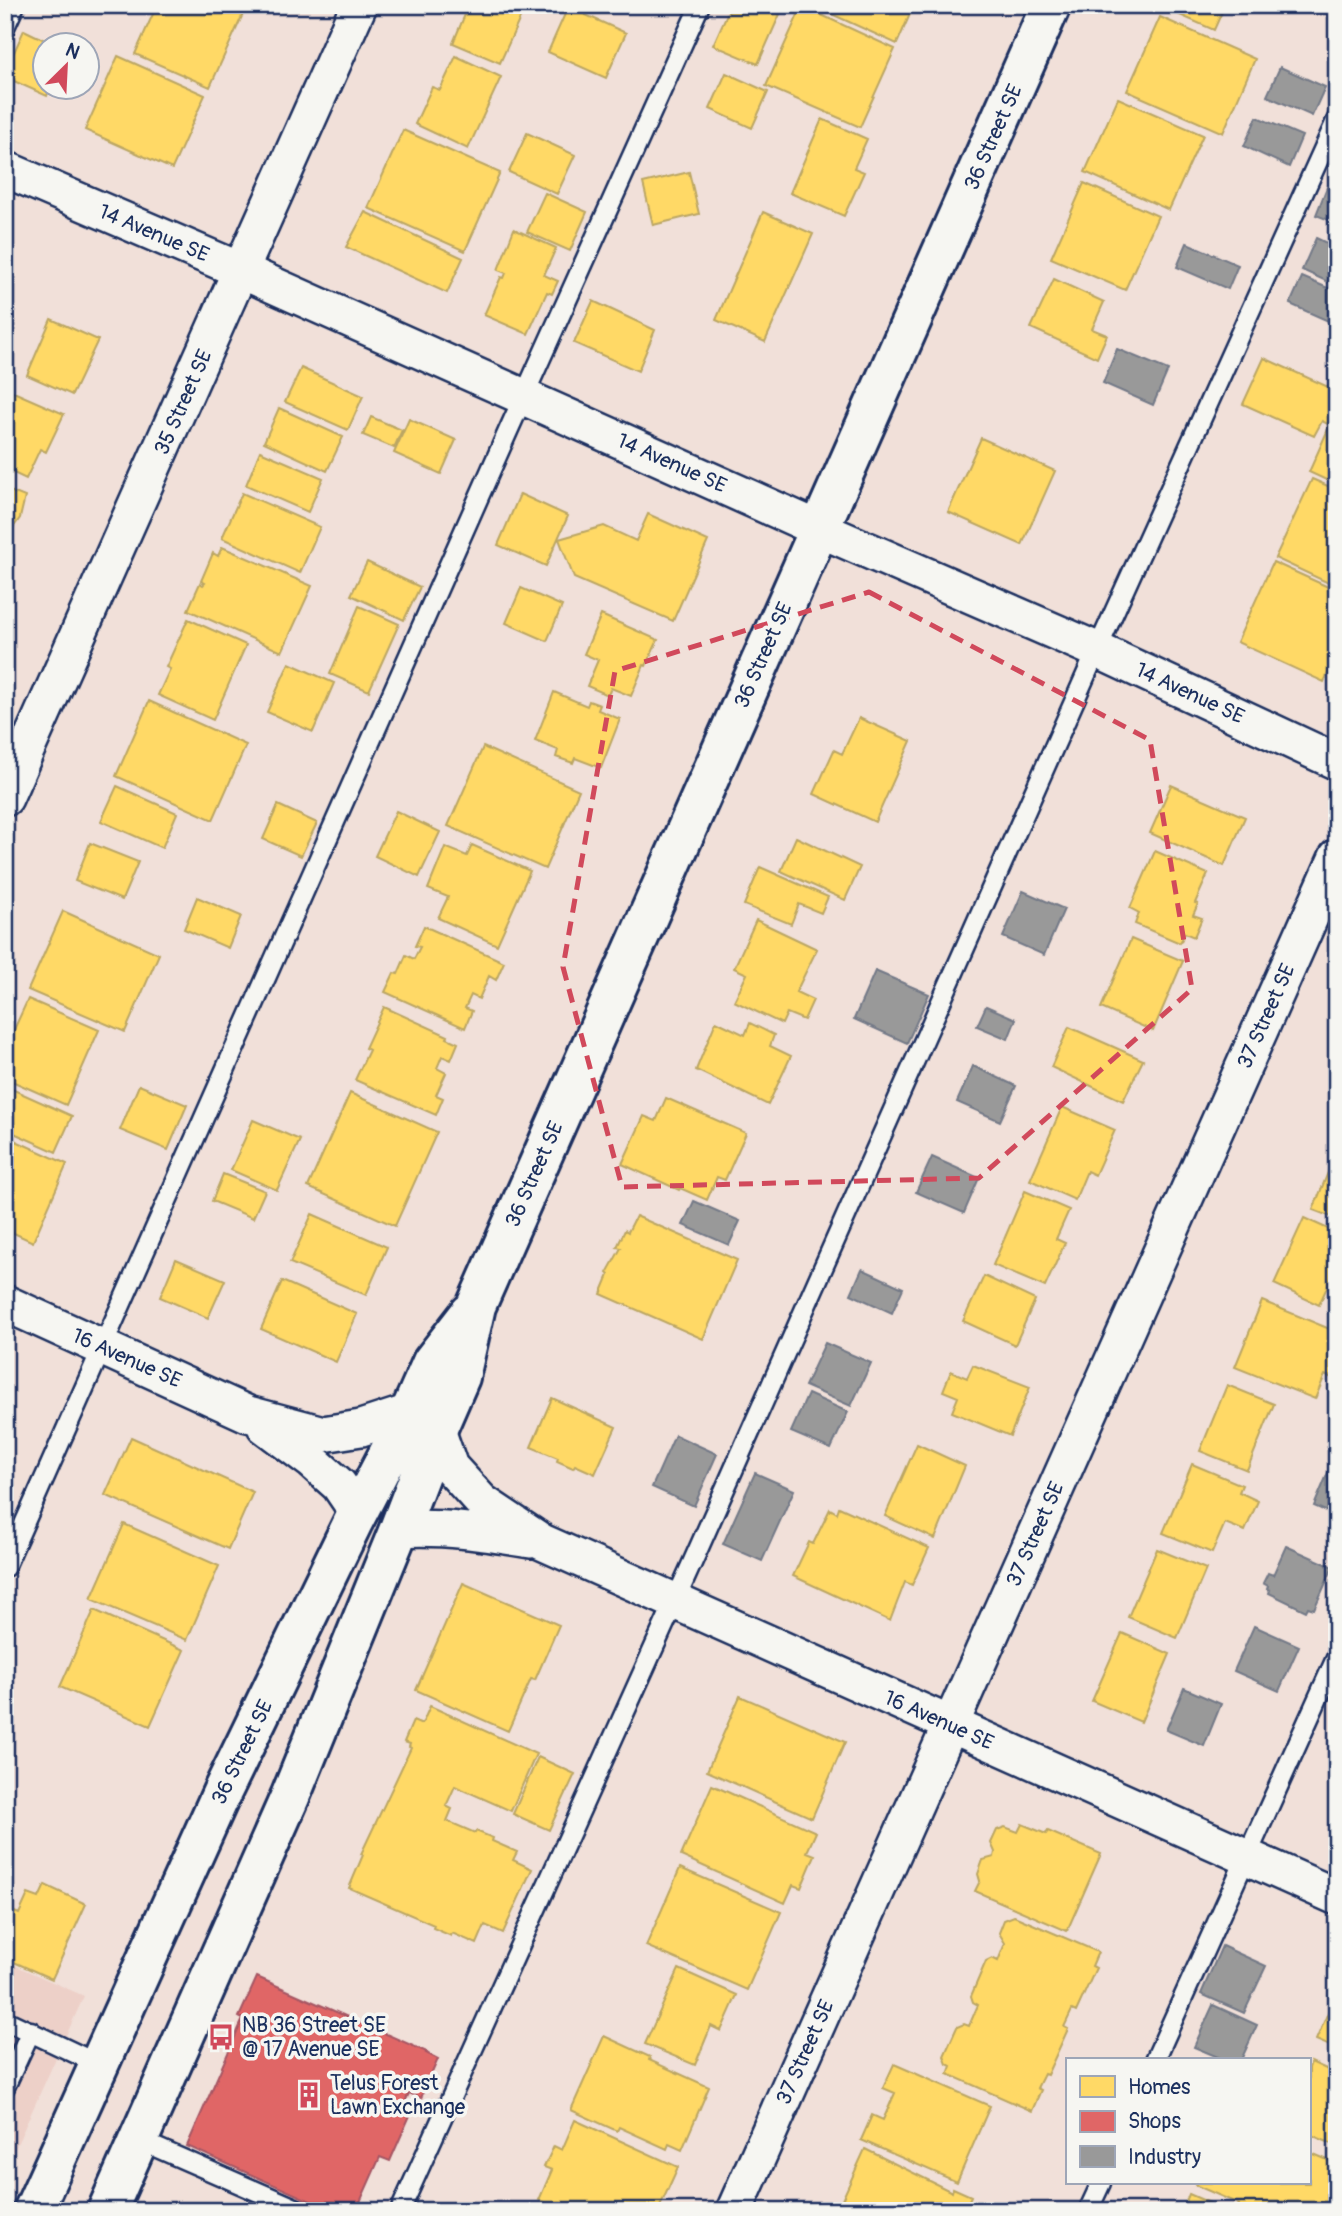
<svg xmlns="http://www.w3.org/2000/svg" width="1342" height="2216" font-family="Pangolin,sans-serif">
  <rect width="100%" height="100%" fill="#f1e0d9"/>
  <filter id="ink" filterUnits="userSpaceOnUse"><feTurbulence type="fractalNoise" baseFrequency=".0143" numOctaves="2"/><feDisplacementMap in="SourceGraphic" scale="14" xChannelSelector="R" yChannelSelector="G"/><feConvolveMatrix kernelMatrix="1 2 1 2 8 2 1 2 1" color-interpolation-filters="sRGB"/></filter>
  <g filter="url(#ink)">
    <path fill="#edd0c8" d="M5,1961L84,1996L5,2171Z"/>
    <path fill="#ffd966" stroke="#bba664" stroke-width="2" d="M157,5H229L244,12L210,87L135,54Z
      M469,5H537L534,11L525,7L500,63L453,43Z
      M731,5H759L780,14L758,64L713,45Z
      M812,5H914L897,44Z
      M1168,5H1225L1214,30L1166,9Z
      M802,6L895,49L860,127L766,86Z
      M568,7L626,33L606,78L548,52Z
      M1160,17L1255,59L1223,133L1127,91Z
      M24,30L57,46H46V88H50L47,96L5,77V72Z
      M118,56L205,95L172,169L85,130Z
      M456,56L501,77L468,149L415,124L432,87L440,90Z
      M726,73L768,92L752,128L710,109Z
      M1118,98L1203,135L1169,210L1085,172Z
      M822,119L867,139L854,168L864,172L844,216L790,193Z
      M403,130L500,173L465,251L368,208Z
      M527,133L575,155L557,194L509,172Z
      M689,172L699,214L653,225L643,183Z
      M1084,183L1158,216L1125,290L1051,258Z
      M545,193L587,212L570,251L527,232Z
      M365,212L463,258L447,293L346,247Z
      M763,212L813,234L765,342L716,320Z
      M514,229L556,248L544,275L558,281L552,294L547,292L528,334L484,315L501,277L504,278L506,273L498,270Z
      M1054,279L1104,302L1092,329L1107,335L1097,358L1031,328Z
      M593,301L655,330L638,371L574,343Z
      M51,319L98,340L72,395L27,375Z
      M1264,358L1335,390L1332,399L1337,401V485L1309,472L1330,425L1322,421L1314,436L1243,404Z
      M301,368L363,396L348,430L285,402Z
      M9,390L64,414L46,452L40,449L26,479L5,469V399Z
      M279,408L343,437L327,471L264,442Z
      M371,417L402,430L394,448L363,435Z
      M409,419L456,440L441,474L394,453Z
      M981,438L1055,471L1022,545L948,512Z
      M260,451L323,478L308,512L246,485Z
      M1312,479L1337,490V587L1275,558Z
      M5,489L25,497L20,518L7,536L5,535Z
      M242,493L320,527L300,573L222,538Z
      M520,494L568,516L546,566L498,545Z
      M648,514L708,541L673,621L574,578L559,539L604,526L636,541Z
      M222,547L312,586L282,652L188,610L200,583L203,585L205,583L201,581L213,553L218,556Z
      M367,562L420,587L404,620L351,595Z
      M1273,562L1337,591V654L1324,682L1237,642Z
      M521,588L562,606L547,641L506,623Z
      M359,606L399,624L369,691L330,674Z
      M601,615L658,640L646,666L644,665L631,696L611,688L608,695L587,686L598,660L584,654Z
      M188,619L246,645L213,720L158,695L170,669L166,667Z
      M289,663L334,683L313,732L267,712Z
      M554,692L587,706L589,701L600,705L598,710L620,719L601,768L575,758L573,763L556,757L558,750L535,741Z
      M149,701L246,745L213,820L116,776Z
      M859,718L911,741L875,822L814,794L834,750L842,754Z
      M483,747L579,790L545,869L448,826Z
      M1171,785L1245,817L1224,866L1150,833Z
      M117,786L177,813L162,848L101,821Z
      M278,805L317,823L301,856L263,839Z
      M396,811L440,832L419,877L375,856Z
      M796,837L860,867L845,900L781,871Z
      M90,843L138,862L122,900L75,881Z
      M472,845L530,871L497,945L438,918L448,897L428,889L445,847L467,856Z
      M1155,851L1208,874L1195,903L1198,904L1193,915L1202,918L1194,937L1185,933L1180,943L1135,924L1139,913L1130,908Z
      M760,867L828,897L821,913L799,904L791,924L744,905Z
      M197,897L241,916L228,948L184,929Z
      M63,911L159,954L125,1032L28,990Z
      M756,920L817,949L796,992L813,1000L804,1020L787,1013L782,1024L734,1001L747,974L734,968Z
      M424,926L504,962L496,980L489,976L479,999L471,995L465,1008L472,1011L465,1028L385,992L394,973L398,974L406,955L414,959L420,947L415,946Z
      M1131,939L1183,961L1153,1031L1101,1008Z
      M28,999L99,1030L66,1105L5,1078V1049Z
      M384,1007L448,1036L447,1038L458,1043L451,1060L442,1056L437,1068L446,1073L436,1095L443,1098L436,1115L355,1080L369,1050L365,1048Z
      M716,1021L745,1035L750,1023L774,1035L770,1046L791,1056L768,1105L696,1070Z
      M1069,1027L1143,1060L1123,1101L1051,1067Z
      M139,1085L187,1105L168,1150L120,1130Z
      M5,1086L72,1116L56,1152L5,1129Z
      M350,1093L437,1132L395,1226L308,1187Z
      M666,1098L746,1133L725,1180L717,1177L707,1200L680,1188L679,1190L622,1164L644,1116L656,1121Z
      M1062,1107L1115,1130L1095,1175L1087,1171L1075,1200L1030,1180Z
      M253,1120L300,1140L277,1190L231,1170Z
      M5,1136L67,1164L33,1242L5,1229Z
      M1333,1160L1337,1162V1219L1313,1210Z
      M223,1174L265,1191L253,1218L212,1201Z
      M1025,1191L1069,1210L1056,1239L1065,1243L1045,1287L993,1265Z
      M312,1214L387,1247L366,1295L290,1263Z
      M636,1216L737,1260L703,1339L601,1294L609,1275L607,1273L621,1248L617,1247L625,1230L628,1232Z
      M1304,1218L1337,1233V1265L1319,1305L1274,1284Z
      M176,1259L225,1280L208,1318L160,1297Z
      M984,1276L1035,1300L1015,1345L963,1321Z
      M282,1281L357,1314L336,1362L261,1329Z
      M1262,1301L1337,1332V1380L1325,1375L1315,1399L1235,1367Z
      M973,1365L1030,1387L1010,1436L952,1412L958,1397L943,1391L951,1371L967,1378Z
      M1227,1385L1274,1404L1247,1470L1200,1451Z
      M552,1398L616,1427L595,1474L575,1465L573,1468L557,1461L558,1458L531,1447Z
      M131,1437L253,1492L228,1549L105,1495Z
      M917,1444L965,1466L935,1539L885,1516Z
      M1192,1464L1242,1485L1239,1492L1258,1501L1245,1531L1225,1523L1212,1553L1163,1533Z
      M839,1507L929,1548L912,1585L905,1582L890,1621L793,1576L809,1542L813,1544L830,1509L837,1513Z
      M124,1524L219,1566L187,1640L91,1599Z
      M1157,1549L1206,1569L1177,1638L1128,1617Z
      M463,1583L559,1625L535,1680L531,1679L508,1731L416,1690Z
      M94,1610L184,1650L150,1726L60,1687Z
      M1122,1633L1170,1654L1141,1722L1092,1701Z
      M740,1696L845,1742L812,1818L707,1771Z
      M430,1706L536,1754L511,1811L455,1786L446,1806L452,1809L447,1821L475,1833L476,1831L493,1838L492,1841L517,1852L513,1860L532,1869L503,1933L485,1925L477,1944L452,1933L451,1936L433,1928L434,1925L349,1888L363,1855L361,1854L411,1748L409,1747L410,1744L404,1742L413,1721L420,1724L423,1722Z
      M538,1757L575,1774L549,1830L513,1814Z
      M712,1785L816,1832L807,1852L815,1855L801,1888L793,1885L785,1903L681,1856Z
      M1022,1824L1046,1834L1048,1831L1101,1854L1067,1931L975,1891L980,1881L978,1874L983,1860L994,1857L995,1852L991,1843L997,1830L1005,1827L1018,1832Z
      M680,1868L781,1912L747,1990L646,1946Z
      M45,1885L86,1904L52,1979L5,1958V1908L19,1914L28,1894L39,1898Z
      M1014,1916L1098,1952L1092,1966L1096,1968L1076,2012L1072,2010L1064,2027L1068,2029L1047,2075L1044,2074L1037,2088L1041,2090L1032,2111L948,2074L951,2066L947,2064L944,2056L957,2027L964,2024L969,2026L978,2005L973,2002L971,1996L986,1961L992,1958L998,1961L1005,1943L999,1933L1004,1920Z
      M679,1969L737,1995L721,2031L711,2026L695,2065L645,2044Z
      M1337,1992V2049L1316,2040Z
      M604,2036L650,2057L649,2060L709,2087L682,2150L669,2144L667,2149L619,2127L617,2131L571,2110Z
      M1311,2062L1337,2074V2146L1309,2134V2068Z
      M894,2064L990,2106L957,2182L861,2140L872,2115L883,2120L895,2093L883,2088Z
      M575,2120L678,2167L658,2211H564L539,2200L552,2170L544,2167L554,2146L562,2150Z
      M865,2149L952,2192L953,2188L971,2196L964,2211H837Z
      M1309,2152L1337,2164V2195L1328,2211H1244L1237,2208L1239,2204L1195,2185L1196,2183H1309Z
      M1189,2194L1228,2211H1182Z"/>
    <path fill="#e06666" stroke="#a55664" stroke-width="2" d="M257,1977L427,2052L426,2053L438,2059L421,2098L409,2093L403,2107L412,2111L390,2161L380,2157L356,2211H333L187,2146L243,2019L239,2017Z"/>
    <path fill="#999" stroke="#737987" stroke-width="2" d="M1280,67L1325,87L1312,116L1267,96Z
      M1257,117L1302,136L1289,167L1244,146Z
      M1327,187L1337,191V223L1316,215Z
      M1316,238L1337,248V286L1302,270Z
      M1187,243L1238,265L1228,289L1177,267Z
      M1302,277L1337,292V319L1335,324L1290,304Z
      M1117,349L1168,370L1153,405L1103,383Z
      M1023,891L1064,909L1044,955L1003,937Z
      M875,971L929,994L907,1043L854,1019Z
      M986,1006L1016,1019L1008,1039L977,1026Z
      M973,1066L1016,1086L1000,1121L957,1102Z
      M932,1157L979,1178L964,1213L916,1192Z
      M694,1201L740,1221L729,1245L683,1225Z
      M862,1269L903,1288L892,1313L851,1294Z
      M825,1343L871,1363L851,1406L805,1386Z
      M808,1394L848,1412L831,1449L791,1432Z
      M675,1435L717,1454L694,1506L652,1487Z
      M1332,1463L1337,1465V1516L1314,1506Z
      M755,1473L794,1490L762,1561L723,1544Z
      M1286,1546L1333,1567L1314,1609L1308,1607L1306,1611L1269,1593L1270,1590L1267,1589L1268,1586L1263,1583L1268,1573L1273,1575Z
      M1254,1626L1299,1646L1279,1691L1234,1671Z
      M1184,1688L1221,1704L1204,1746L1166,1730Z
      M1222,1946L1266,1966L1244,2013L1201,1994Z
      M1213,2005L1257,2025L1241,2060H1225L1194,2047Z"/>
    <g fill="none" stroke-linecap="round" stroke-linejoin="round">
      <g stroke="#1b2f5e" stroke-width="23">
        <path id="service" d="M5,27L15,5
          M5,1567L509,429L700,5
          M5,2020L98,2064
          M1155,2060L1337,1656
          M5,2087L31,2031
          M139,2140L302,2211
          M400,2211L693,1561L1097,650L1337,119
          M1088,2211L1101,2183"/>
      </g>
      <g stroke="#1b2f5e" stroke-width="40">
        <path id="minor" d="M5,169L242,271L819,529L1097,650L1337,762
          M5,798L359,5
          M5,1303L248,1414L323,1434L361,1428L410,1412
          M265,1426L312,1461L339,1485L358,1513
          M437,1430L450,1467L482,1502L542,1542L1337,1897
          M399,1529C444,1526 487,1533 531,1540
          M734,2211L1337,857"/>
      </g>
      <g stroke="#1b2f5e" stroke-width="44">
        <path id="secondary" d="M33,2211L223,1790L353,1522L410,1412L432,1362L470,1313
          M107,2211L290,1797L399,1529L437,1430L460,1377L476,1306L1051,5"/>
      </g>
      <use href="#service" stroke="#f6f6f2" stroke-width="18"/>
      <use href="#minor" stroke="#f6f6f2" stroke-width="35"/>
      <use href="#secondary" stroke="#f6f6f2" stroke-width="38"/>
    </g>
  </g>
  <path fill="none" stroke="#d1495b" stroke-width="5" stroke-dasharray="14 9" stroke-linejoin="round" d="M869,592L1150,740L1192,989L979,1178L622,1187L563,967L615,671Z"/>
  <defs>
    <g id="bus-bare" transform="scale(2.1)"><path d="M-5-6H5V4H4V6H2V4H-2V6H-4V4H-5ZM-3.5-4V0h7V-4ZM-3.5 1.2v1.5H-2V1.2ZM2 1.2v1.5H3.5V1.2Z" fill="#d1495b" stroke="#f6f6f2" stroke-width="2.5" paint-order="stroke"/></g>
    <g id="building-bare" transform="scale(2.1)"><path d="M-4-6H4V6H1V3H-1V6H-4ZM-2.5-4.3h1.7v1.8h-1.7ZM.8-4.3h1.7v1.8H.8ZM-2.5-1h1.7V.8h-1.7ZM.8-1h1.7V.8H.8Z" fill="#d1495b" stroke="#f6f6f2" stroke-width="2.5" paint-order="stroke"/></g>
  </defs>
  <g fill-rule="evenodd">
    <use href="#bus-bare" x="221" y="2037"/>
    <use href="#building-bare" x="309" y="2095"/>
  </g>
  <g text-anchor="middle" stroke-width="7" stroke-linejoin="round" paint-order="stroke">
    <g font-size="21" fill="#1b2f5e" stroke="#f6f6f2">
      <text transform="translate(993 137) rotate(-66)" y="7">36 Street SE</text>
      <text transform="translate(154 233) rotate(23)" y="7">14 Avenue SE</text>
      <text transform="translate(183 402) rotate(-66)" y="7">35 Street SE</text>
      <text transform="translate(672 463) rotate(24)" y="7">14 Avenue SE</text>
      <text transform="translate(763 655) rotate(-66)" y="7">36 Street SE</text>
      <text transform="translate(1190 693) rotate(25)" y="7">14 Avenue SE</text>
      <text transform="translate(1266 1016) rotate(-66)" y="7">37 Street SE</text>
      <text transform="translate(534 1174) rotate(-66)" y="7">36 Street SE</text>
      <text transform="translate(127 1358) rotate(24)" y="7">16 Avenue SE</text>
      <text transform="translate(1035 1534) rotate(-66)" y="7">37 Street SE</text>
      <text transform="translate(939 1720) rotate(24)" y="7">16 Avenue SE</text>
      <text transform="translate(242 1752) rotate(-64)" y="7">36 Street SE</text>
      <text transform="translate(805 2052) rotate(-66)" y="7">37 Street SE</text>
    </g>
    <g font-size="21" fill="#1b2f5e" stroke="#f6f6f2" text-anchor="start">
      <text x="242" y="2032">NB 36 Street SE<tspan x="242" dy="24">@ 17 Avenue SE</tspan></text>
      <text x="330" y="2090">Telus Forest<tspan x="330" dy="24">Lawn Exchange</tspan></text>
    </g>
  </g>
  <rect width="1342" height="2216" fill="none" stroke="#f6f6f2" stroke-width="28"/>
  <rect x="14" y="14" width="1314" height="2188" fill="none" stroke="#1b2f5e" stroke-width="2.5" filter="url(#ink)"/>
  <rect x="1066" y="2058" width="245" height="126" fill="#f6f6f2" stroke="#9ea6b7" stroke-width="2"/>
  <rect x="1080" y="2076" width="35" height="21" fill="#ffd966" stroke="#9ea6b7" stroke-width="2"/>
  <text x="1128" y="2094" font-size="21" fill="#1b2f5e">Homes</text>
  <rect x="1080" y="2111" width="35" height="21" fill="#e06666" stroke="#9ea6b7" stroke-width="2"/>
  <text x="1128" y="2128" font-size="21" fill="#1b2f5e">Shops</text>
  <rect x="1080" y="2146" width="35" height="21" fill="#999999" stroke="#9ea6b7" stroke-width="2"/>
  <text x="1128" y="2164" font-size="21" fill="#1b2f5e">Industry</text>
  <g transform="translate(66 66) rotate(24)"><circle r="33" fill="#f6f6f2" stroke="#9ea6b7" stroke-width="2"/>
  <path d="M0-5L12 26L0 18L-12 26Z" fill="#d1495b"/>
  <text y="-10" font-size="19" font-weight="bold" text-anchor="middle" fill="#1b2f5e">N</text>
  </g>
</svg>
